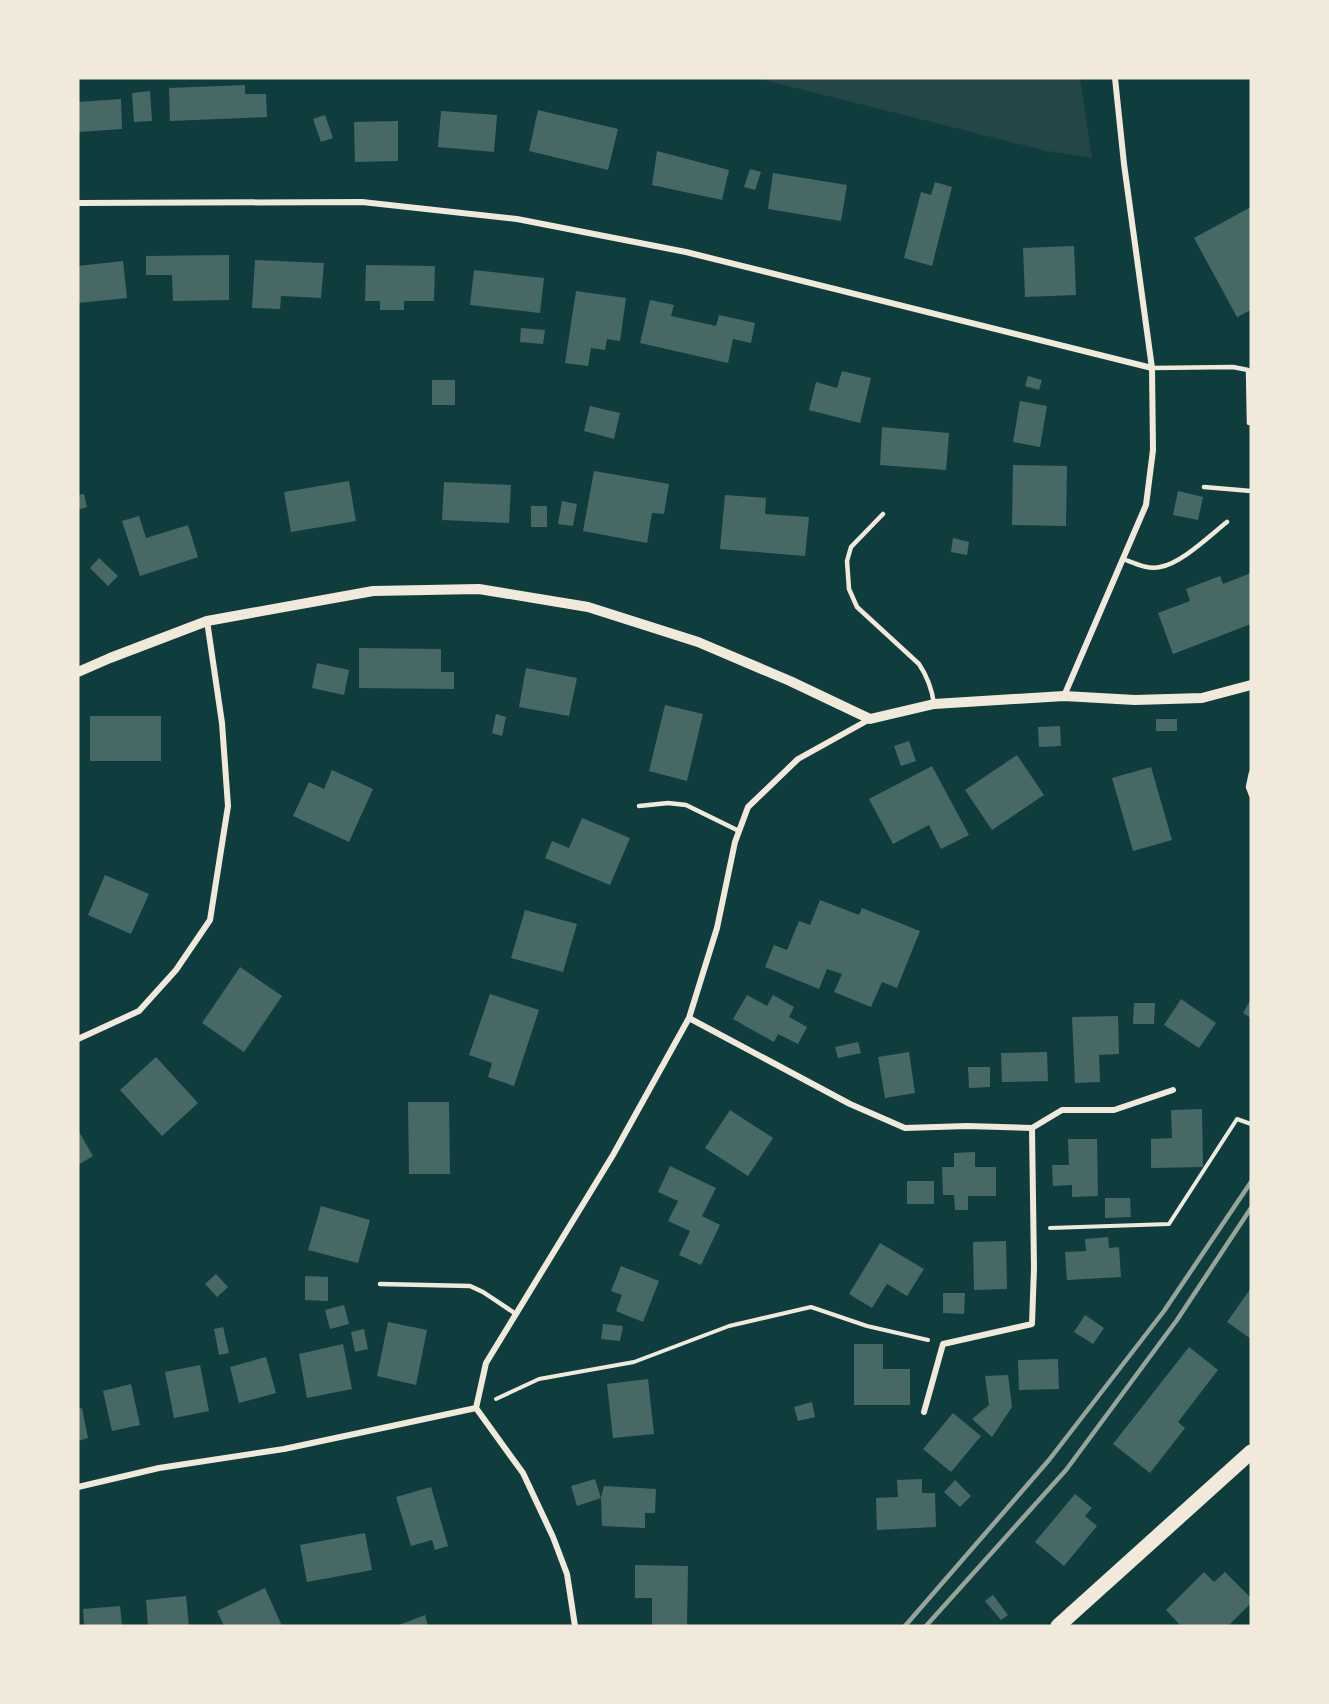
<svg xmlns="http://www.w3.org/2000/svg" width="1329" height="1704" font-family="'Exo 2',sans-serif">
  <rect width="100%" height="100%" fill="#0f3d3e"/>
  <path fill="#244646" d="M756,78H1080L1092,158L1047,151Z"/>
  <path fill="#486865" d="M245,85V94H266L267,117L170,121L169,88Z
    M150,91L152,121L134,122L132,93Z
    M121,99L122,129L78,132V102Z
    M538,110L618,129L608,170L529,151Z
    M441,111L497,115L494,152L438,147Z
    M325,115L333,138L321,142L313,119Z
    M398,121V161L355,162L354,122Z
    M657,151L729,170L722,200L652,185Z
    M750,169L761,172L755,190L744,187Z
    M773,173L847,185L841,221L768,209Z
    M935,182L952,187L932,266L904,258L921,192L931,195Z
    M1251,207V310L1237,317L1194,238Z
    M1074,246L1076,295L1025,297L1023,248Z
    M229,255V300L173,301L172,275H146V256Z
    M255,260L324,263L321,298L281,296L280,309L252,308Z
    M123,261L127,298L78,303V266Z
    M366,265L435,266L434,301H404V310H380V301H365Z
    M474,270L544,278L540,313L470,305Z
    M576,291L626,298L620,341L607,339L605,350L591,348L588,366L565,363Z
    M650,300L674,305L671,316L716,326L719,315L755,323L751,343L733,339L728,363L640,343Z
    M521,328L545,330L543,344L520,342Z
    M842,371L871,378L860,423L809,410L816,382L837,388Z
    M1028,376L1042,380L1039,390L1025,386Z
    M432,380H455V405H432Z
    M1020,401L1047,406L1040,447L1013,442Z
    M590,406L620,413L614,439L584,431Z
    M882,427L949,433L946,470L880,465Z
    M1013,465L1067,466L1066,526L1012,525Z
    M594,471L669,484L664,514L652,513L647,543L583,531Z
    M349,481L356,521L291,532L284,492Z
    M444,482L511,485L509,523L442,520Z
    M1178,491L1203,497L1198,520L1173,515Z
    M84,494L87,507L78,510V495Z
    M725,495L766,498L765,514L809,517L805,556L720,549Z
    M562,501L577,504L573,526L558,524Z
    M531,506H547V527H531Z
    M139,516L146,538L188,525L198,557L140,576L122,521Z
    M953,538L969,542L967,555L951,552Z
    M99,558L118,576L108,586L90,568Z
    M1251,573V624L1173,654L1158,613L1190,601L1186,589L1220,576L1223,584Z
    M359,648L441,649V672H454V689L359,688Z
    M317,663L349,670L344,695L312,688Z
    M526,668L577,678L569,716L519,707Z
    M665,705L703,714L687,781L649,771Z
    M496,714L506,717L502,736L492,733Z
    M90,716H161V761H90Z
    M1156,719H1177V731H1156Z
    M1060,726L1061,746L1039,747L1038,727Z
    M909,741L916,761L901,766L894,746Z
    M1017,755L1044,795L992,830L965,790Z
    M932,766L969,835L941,849L929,825L893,844L869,799Z
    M1151,767L1172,840L1133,851L1112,778Z
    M332,770L373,789L349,842L293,816L309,782L324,789Z
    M582,818L630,838L610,885L545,858L552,841L569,848Z
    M105,875L149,894L131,934L88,915Z
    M820,900L859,915L862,908L920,931L897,988L882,982L871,1007L834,992L842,974L827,969L819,989L765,967L774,945L787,950L799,921L810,925Z
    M525,910L577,924L563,972L511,958Z
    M240,967L282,996L244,1052L202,1023Z
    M490,994L539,1010L514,1086L488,1077L492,1063L469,1055Z
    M747,995L767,1006L773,995L794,1007L789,1017L807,1027L798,1044L778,1034L774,1042L733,1019Z
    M1181,999L1216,1023L1199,1048L1164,1025Z
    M1251,999V1018L1243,1013Z
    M1134,1003H1155L1154,1024H1133Z
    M1118,1016L1119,1054L1099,1055L1100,1082L1075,1083L1072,1017Z
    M858,1042L861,1053L838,1058L835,1047Z
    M909,1052L915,1093L885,1098L878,1057Z
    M1047,1052L1048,1081L1002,1082L1001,1053Z
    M156,1057L198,1103L162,1136L120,1090Z
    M968,1067H990V1087L969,1088Z
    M408,1102H449L450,1174H409Z
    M1202,1109L1203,1167L1151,1168V1139L1172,1138L1171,1110Z
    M730,1110L773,1138L748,1176L705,1148Z
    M78,1130L93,1156L78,1165Z
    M1068,1139H1097L1098,1196L1072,1197V1185L1053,1186L1052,1165H1069Z
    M975,1152V1167H996V1196H968V1210H955L954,1195H943L942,1167H954V1153Z
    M670,1166L716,1188L702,1216L720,1225L701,1265L679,1255L690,1231L668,1221L678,1201L658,1192Z
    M907,1181H934V1204H907Z
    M1105,1198H1130L1131,1217L1105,1218Z
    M321,1206L370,1220L358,1263L308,1250Z
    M1108,1237L1109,1248L1119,1247L1121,1277L1067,1280L1065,1252L1086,1251L1085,1239Z
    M1006,1241L1007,1289L974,1290L973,1242Z
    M880,1243L924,1269L907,1296L887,1284L872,1308L849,1294Z
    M621,1266L659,1281L643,1322L616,1311L622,1295L611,1291Z
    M216,1274L228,1287L217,1297L205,1284Z
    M305,1276L328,1277V1301L305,1300Z
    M1251,1288V1339L1227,1322Z
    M943,1293H965L964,1314L943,1313Z
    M344,1305L349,1324L330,1329L325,1310Z
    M1085,1315L1104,1328L1093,1344L1074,1332Z
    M388,1322L427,1330L416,1385L377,1376Z
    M603,1324L623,1326L620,1341L601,1339Z
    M223,1327L229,1353L219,1355L214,1329Z
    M364,1329L368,1349L355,1352L351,1332Z
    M343,1344L352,1389L307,1398L299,1354Z
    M854,1344H883V1369H910V1405H854Z
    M1189,1347L1218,1370L1178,1422L1185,1428L1150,1473L1113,1444Z
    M266,1357L276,1393L239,1403L230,1367Z
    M1058,1359L1059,1389L1019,1390L1018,1360Z
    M200,1365L209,1411L174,1418L165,1372Z
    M1008,1375L1012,1407L992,1437L972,1419L989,1405L985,1376Z
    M648,1379L654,1434L613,1438L607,1384Z
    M131,1384L140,1425L112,1431L103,1391Z
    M812,1402L815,1417L798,1421L794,1407Z
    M82,1408L88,1438L78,1441V1409Z
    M953,1413L981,1436L951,1472L923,1449Z
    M595,1479L601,1498L577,1506L571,1486Z
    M922,1479V1493H935L936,1527L877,1530L876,1498L898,1497L897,1480Z
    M955,1480L971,1496L960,1507L944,1492Z
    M604,1486L656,1489L655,1513H645V1528L602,1526L601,1498Z
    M431,1487L448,1546L435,1550L432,1540L411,1546L396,1497Z
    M1075,1494L1092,1508L1085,1516L1097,1526L1064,1566L1035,1542Z
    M365,1533L372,1570L307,1582L300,1545Z
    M635,1565L688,1566L687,1626H652V1598H635Z
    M1204,1572L1214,1582L1225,1572L1251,1598V1603L1228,1626H1181L1166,1610Z
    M265,1588L282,1626H224L217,1611Z
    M993,1595L1008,1615L1001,1620L985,1601Z
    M186,1596L189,1626H148L146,1600Z
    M120,1606L122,1626H84L83,1609Z
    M425,1615L428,1626H396Z"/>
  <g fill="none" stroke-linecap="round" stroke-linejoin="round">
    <path stroke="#f1e9da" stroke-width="4" d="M1050,1228L1169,1224L1237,1119L1251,1124
      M496,1399L539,1379L634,1362L729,1326L811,1307L867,1326L928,1340"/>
    <path stroke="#f1e9da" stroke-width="4.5" d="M1152,368L1233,367L1248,370L1249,423
      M1204,487L1251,491
      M883,514L851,547L847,561L849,589L857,607L919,664C927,676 932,689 934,704
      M1123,559C1134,563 1148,570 1160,567C1182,563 1209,536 1227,522
      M1251,773L1248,787L1251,795
      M639,806L668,803L686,805L739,831
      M380,1284L470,1286L483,1292L516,1314"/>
    <path stroke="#f1e9da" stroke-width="6" d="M78,203L362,202L517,219L686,252L1152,368
      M1064,696L1146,505L1153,450L1152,368L1124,164L1115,78
      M689,1018L850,1104L905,1128L967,1126L1032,1128L1062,1110H1114L1173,1090
      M78,1039L139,1011L176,970L210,920L228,806L222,723L207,621
      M924,1412L943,1344L1032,1324L1034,1268L1032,1128
      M78,1487L159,1468L284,1449L476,1408
      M575,1626L567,1574L553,1537L523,1473L476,1408L486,1363L613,1155L689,1018L717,928L735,842L748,807L798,759L870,719"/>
    <path stroke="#f1e9da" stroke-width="10" d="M78,672L110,658L207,621L373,591L479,589L588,607L698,642L790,681L870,719L934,704L1064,696L1135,700L1202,698L1251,685"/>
    <path stroke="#f1e9da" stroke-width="15" d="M1058,1626L1251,1452"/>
    <path stroke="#97a49c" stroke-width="4.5" d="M905,1626L1049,1460L1164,1311L1251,1182
      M926,1626L1066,1470L1177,1320L1251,1208"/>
  </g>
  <rect width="1329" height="1704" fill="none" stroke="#f1e9da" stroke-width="159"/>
</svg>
